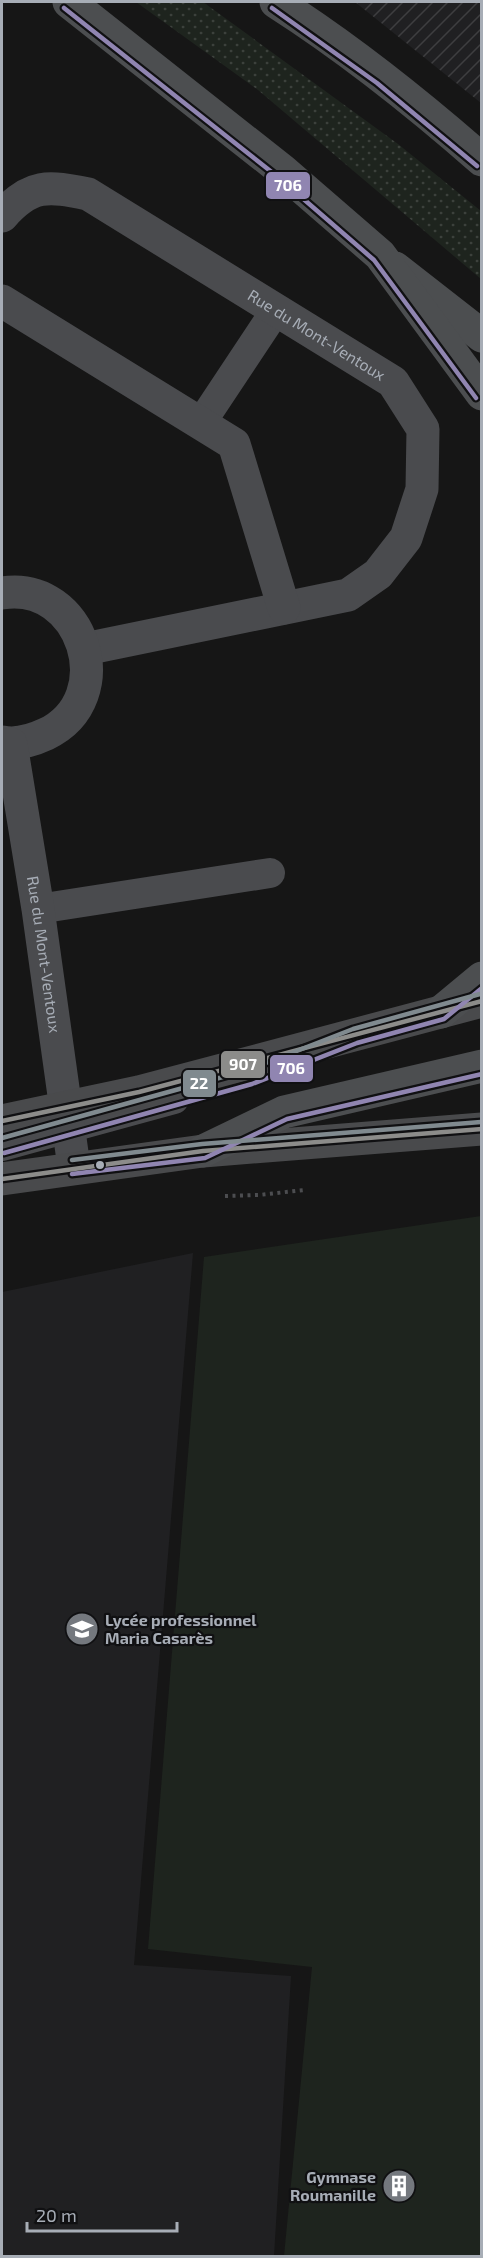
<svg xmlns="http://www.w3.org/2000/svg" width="483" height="2258" font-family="'Exo 2',sans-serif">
  <defs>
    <pattern id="industrial-furrows" width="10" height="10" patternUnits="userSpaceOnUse" patternTransform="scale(1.5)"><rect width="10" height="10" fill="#202022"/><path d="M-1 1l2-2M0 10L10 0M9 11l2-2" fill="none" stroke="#3e3e40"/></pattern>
    <pattern id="grass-dots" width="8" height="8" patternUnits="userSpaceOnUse" patternTransform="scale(1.5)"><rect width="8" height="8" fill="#1e241e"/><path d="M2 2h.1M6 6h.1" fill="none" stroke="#3c413c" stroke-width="1.8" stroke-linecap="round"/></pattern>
  </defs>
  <rect width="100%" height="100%" fill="#161616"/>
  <path fill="#202022" d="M193,1253L134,1965L291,1976L274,2256H2V1292Z"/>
  <path fill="url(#industrial-furrows)" d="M355,2H481V103Z"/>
  <path fill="url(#grass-dots)" d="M136,2H203L398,144L481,211V279L258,90Z"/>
  <path fill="#1e241e" d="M481,1216V2256H284L312,1967L148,1949L204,1257Z"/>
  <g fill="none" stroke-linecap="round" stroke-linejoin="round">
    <path stroke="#4c4d50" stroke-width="4" stroke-dasharray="3 4.5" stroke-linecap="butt" d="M225,1196L259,1195L304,1190"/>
    <path stroke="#4a4b4e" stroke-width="30" d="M201,423L276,310
      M38,909L270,873
      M2,1146L174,1099"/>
    <g stroke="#4a4b4e" stroke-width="33">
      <path id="s1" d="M2,216C31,183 48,186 88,194L393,382L423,429L422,489L406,538L378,574L348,595L85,649"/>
      <path d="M2,301L234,444L284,608"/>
      <path d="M2,593C83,580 121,698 46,734C31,741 17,745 2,742"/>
      <path id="s2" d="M11,744L38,909L74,1167"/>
    </g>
    <path stroke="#494a4c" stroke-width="33" d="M2,1121L139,1092L482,1001
      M2,1179L203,1151L482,1129"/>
    <path stroke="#4c4e50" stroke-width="33" d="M395,268L482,336
      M441,1012L482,978
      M203,1151L284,1112L482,1066"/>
    <path stroke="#4c4e50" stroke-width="33" d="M69,2L283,171L380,255L482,394
      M276,2C348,48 417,103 482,160"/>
    <g stroke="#101012" stroke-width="9">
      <path id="bus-1" d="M2,1121L139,1092L482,1001
        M2,1179L203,1151L482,1129"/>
    </g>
    <g stroke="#101012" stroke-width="9">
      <path id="bus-2" d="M64,8L278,177L374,260L476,398
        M272,8L377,83L477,166
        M4,1153L252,1084L357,1043L444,1019L482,988
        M72,1174L205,1158L287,1119L482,1074"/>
    </g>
    <g stroke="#101012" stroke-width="9">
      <path id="bus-3" d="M2,1138L248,1070L353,1029L480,994
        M72,1160L202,1144L481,1122"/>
    </g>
    <use href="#bus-1" stroke="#8c8c8a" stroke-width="4.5"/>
    <use href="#bus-2" stroke="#9085b1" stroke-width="4.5"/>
    <use href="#bus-3" stroke="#808a8f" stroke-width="4.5"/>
  </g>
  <defs>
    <g id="school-disc" transform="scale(1.725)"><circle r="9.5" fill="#74787e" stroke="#101012"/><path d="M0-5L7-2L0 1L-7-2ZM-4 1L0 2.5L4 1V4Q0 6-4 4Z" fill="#fff"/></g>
    <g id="building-disc" transform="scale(1.725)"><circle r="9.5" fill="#74787e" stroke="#101012"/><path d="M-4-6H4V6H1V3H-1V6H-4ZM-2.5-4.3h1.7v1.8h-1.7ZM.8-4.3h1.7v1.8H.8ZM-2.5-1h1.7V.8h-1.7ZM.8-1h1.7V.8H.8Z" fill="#fff"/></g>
  </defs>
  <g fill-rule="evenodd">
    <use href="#school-disc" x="82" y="1629"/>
    <use href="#building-disc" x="399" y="2186"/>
  </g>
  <circle fill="#a7adb6" stroke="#101012" stroke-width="2" cx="100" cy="1165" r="5"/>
  <g text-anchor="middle" stroke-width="4.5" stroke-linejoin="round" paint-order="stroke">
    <g font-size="16" fill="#a7adb6" stroke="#101012">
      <text dy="6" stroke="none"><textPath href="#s1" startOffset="364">Rue du Mont-Ventoux</textPath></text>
      <text dy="6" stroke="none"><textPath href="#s2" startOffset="213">Rue du Mont-Ventoux</textPath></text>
    </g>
    <g font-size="16" font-weight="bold" fill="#a7adb6" stroke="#101012" text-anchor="start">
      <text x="105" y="1626">Lycée professionnel<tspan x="105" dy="18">Maria Casarès</tspan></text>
      <text x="376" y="2183" text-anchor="end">Gymnase<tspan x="376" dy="18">Roumanille</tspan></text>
    </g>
  </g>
  <g stroke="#101012" stroke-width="2">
    <rect x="265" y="171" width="46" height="29" rx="6" fill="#9085b1"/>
    <rect x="220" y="1050" width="46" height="29" rx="6" fill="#8c8c8a"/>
    <rect x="269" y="1054" width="45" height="29" rx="6" fill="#9085b1"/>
    <rect x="182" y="1069" width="35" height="29" rx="6" fill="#808a8f"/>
  </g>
  <g font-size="16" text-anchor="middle" font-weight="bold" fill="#fff">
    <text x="288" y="191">706</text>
    <text x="243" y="1070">907</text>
    <text x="291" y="1074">706</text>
    <text x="199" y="1089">22</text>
  </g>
  <rect width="483" height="2258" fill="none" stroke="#a7adb6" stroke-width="6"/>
  <path d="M27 2222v9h150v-9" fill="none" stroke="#a7adb6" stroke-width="3"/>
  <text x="36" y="2222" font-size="18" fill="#a7adb6" stroke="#101012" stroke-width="4.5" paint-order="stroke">20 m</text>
</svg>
